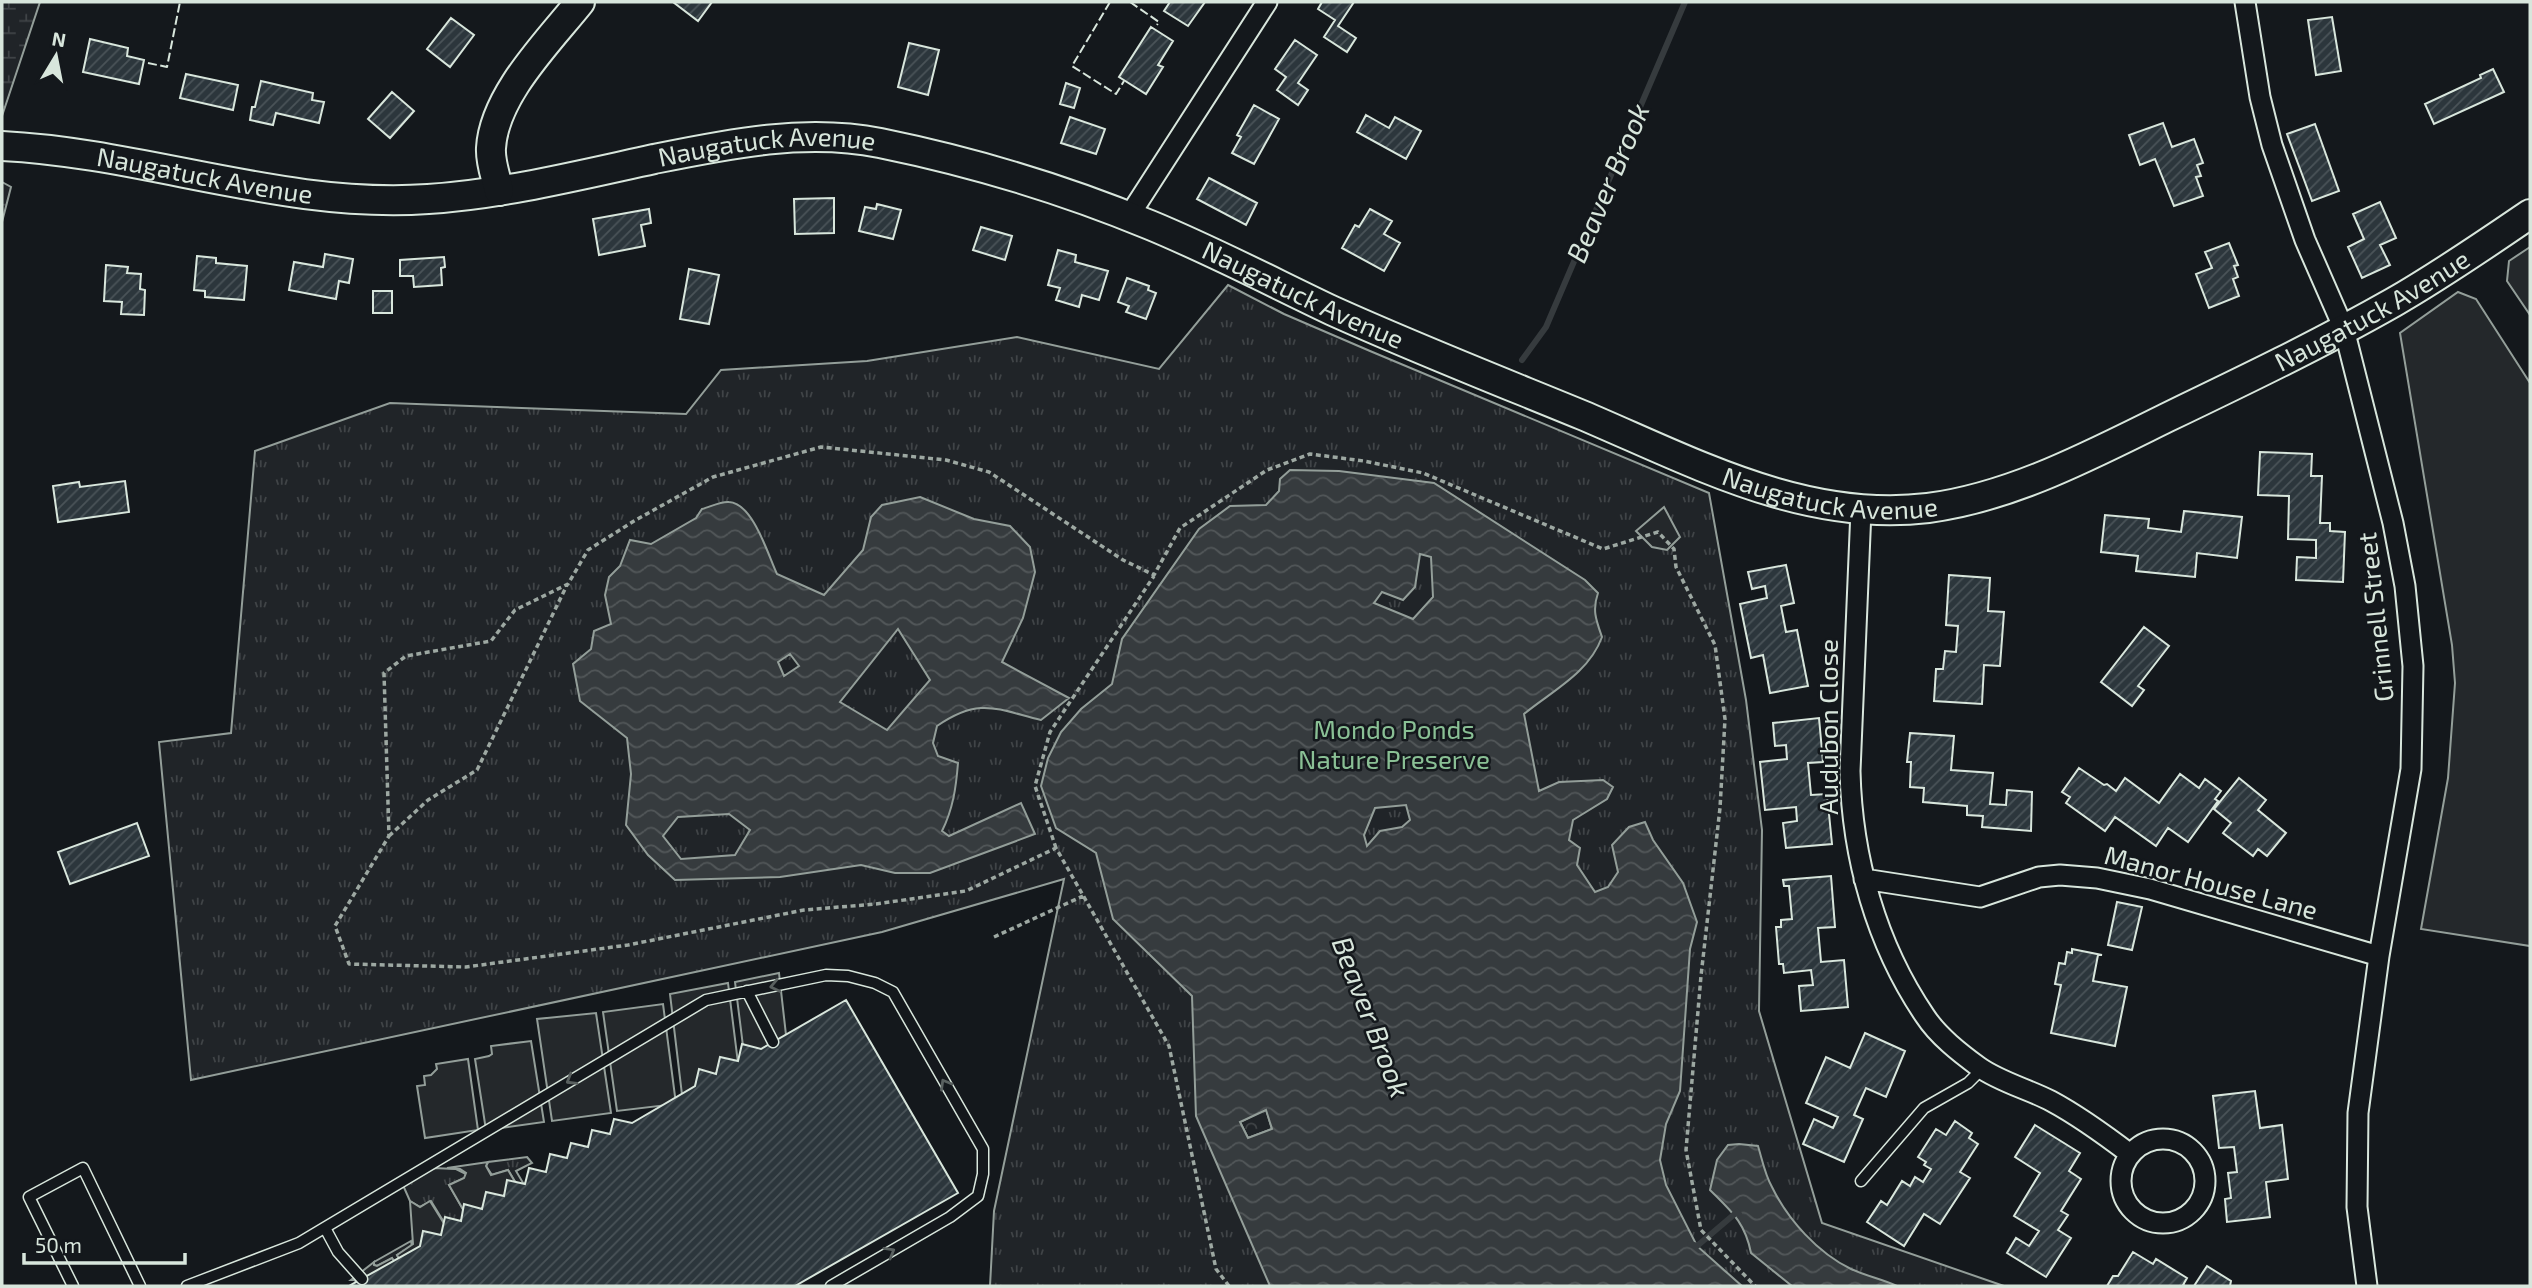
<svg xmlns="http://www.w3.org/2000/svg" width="2532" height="1288" font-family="'Exo 2',sans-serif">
  <defs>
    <pattern id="grass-tufts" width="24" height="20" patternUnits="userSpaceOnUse" patternTransform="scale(1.75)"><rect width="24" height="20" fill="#202428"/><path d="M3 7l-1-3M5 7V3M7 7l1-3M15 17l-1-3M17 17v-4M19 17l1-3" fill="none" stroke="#404447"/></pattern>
    <pattern id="forest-crowns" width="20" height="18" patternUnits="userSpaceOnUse" patternTransform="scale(1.75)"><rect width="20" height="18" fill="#202428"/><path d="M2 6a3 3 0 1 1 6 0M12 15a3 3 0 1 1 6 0" fill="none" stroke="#404447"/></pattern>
    <pattern id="wetland-marsh" width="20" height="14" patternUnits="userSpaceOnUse" patternTransform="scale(1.75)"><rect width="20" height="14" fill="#202428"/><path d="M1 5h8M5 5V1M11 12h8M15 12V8" fill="none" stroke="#404447"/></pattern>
    <pattern id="water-waves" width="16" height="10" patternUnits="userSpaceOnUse" patternTransform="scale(1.75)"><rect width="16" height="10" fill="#363b3e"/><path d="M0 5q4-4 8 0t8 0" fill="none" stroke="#525759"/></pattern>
    <pattern id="building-hatch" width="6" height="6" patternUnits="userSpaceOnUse" patternTransform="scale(1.75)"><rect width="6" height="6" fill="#2c363c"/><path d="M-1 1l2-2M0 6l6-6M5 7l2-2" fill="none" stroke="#4a5358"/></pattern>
  </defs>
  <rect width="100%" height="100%" fill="#14181c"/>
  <path fill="url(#grass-tufts)" stroke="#939e99" stroke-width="2" d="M1228,285L1284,314L1370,351L1709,493L1746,700L1762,830L1759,1011L1822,1223L2004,1286H990L994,1211L1064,879L882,932L191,1080L159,742L231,733L255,451L390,403L686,414L721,370L867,361L1017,337L1159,369Z
    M527,1157L532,1163L516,1171L584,1286H577L508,1170L492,1175L486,1166L488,1162Z
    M433,1168L456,1169L466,1174L465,1178L449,1185L507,1286H483L431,1201L420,1207L410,1201L402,1183Z
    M411,1241L412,1246L397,1255L415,1286H409L392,1258L377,1266L374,1265V1262Z"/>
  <path fill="url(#forest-crowns)" stroke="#939e99" stroke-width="2" d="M1266,1109L1272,1129L1248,1138L1240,1122Z"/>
  <path fill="url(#wetland-marsh)" stroke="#939e99" stroke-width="2" d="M2,2H40L2,116Z
    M2,182L11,187L2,222Z"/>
  <path fill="#24282b" stroke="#939e99" stroke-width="2" d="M2530,247V315L2507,281L2509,261Z
    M2458,292L2476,299L2530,383V946L2421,929L2448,778L2455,683L2452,645L2400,333Z
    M1664,507L1680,537L1667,550L1652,547L1636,531Z
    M779,973L792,1088L749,1094L735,982Z
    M728,983L742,1095L683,1103L670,994Z
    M663,1004L676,1104L617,1111L603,1012Z
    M596,1013L611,1113L552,1121L537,1019Z
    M531,1041L544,1122L486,1130L475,1059L489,1056L492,1054L491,1046Z
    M468,1059L478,1130L425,1138L417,1086L425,1085L424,1076L431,1075L437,1069L436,1064Z
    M488,1162L486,1166L491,1175L508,1170L577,1286H507L449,1185L464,1178L466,1173L460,1169L447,1168Z
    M410,1201L420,1207L430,1201L483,1286H415L397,1255L413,1244Z
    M392,1258L409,1286H357L355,1280H351L374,1262V1265L377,1266Z"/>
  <path fill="url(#water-waves)" stroke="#939e99" stroke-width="2" fill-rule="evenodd" d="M1290,470L1339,471L1434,483L1585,580L1598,593C1592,610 1596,620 1602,637C1589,673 1552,691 1524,714L1539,791L1559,782L1603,780L1613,787L1607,799L1573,820L1569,840L1580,848L1577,865L1595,892L1608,887L1618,872L1612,845L1629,827L1645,822L1653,840L1683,883L1697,922L1690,949L1680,1091L1666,1124L1660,1160L1666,1185L1697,1246L1742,1286H1270L1196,1116L1192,996L1113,919L1096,853L1056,828L1041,786L1048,758L1061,732L1081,709L1112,684L1122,639L1199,529L1230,506L1266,505L1279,491L1280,479ZM1420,554L1431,557L1433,597L1413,619L1374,603L1382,592L1403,600L1415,587ZM1406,805L1410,820L1402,827L1380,831L1367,846L1364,835L1375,808ZM1266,1110L1272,1129L1248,1138L1240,1122Z
    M920,497L974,519L1010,526L1030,547L1035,572L1023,618L1002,662L1069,698L1041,720C996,709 979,697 937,726L933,743L938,756L958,763C956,788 953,809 942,831L949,836L1021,803L1035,834L930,873H895L861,865L780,877L675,880L648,855L626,825L631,774L627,738L580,701L573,664L591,649L594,631L611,624L605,595L609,577L620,566L630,540L651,544L696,518L702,509C710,507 721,501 729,502C753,503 768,555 777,574L824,595L863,550L871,517L882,505ZM898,629L930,680L887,730L840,702ZM790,654L799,666L784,676L778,662ZM729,814L750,830L735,855L681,859L663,836L678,817Z
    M1739,1144L1758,1146C1762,1159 1765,1175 1772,1187C1788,1220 1818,1253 1851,1269C1866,1276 1882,1279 1897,1286H1792L1751,1253C1745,1222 1731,1211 1710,1190L1717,1160L1728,1145Z"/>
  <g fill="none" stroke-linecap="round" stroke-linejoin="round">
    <path stroke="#363b3e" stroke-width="6" d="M1522,360L1546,327L1685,2
      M1690,1244L1697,1246L1737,1212L1739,1214"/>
  </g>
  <path fill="url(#building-hatch)" stroke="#d8e6dc" stroke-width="2" d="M673,2H712L698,21Z
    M1170,2H1205L1188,26L1164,11Z
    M1322,2H1354L1338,26L1356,38L1347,52L1324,37L1335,20L1318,9Z
    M2332,17L2341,71L2316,75L2308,20Z
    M451,18L474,35L450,67L427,49Z
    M1151,27L1173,41L1158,65L1163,67L1146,94L1119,77Z
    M90,39L128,48L127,56L144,60L139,84L83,72Z
    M1295,40L1317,55L1298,83L1308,90L1298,105L1277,90L1286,77L1275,69Z
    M909,43L939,50L928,95L898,87Z
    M2493,69L2504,92L2434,124L2425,104L2481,78L2480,75Z
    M186,74L238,85L233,110L180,98Z
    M261,81L313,93L312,100L324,102L319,123L276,113L273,125L250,120L252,107H255Z
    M1066,83L1080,88L1074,108L1060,104Z
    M392,92L414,111L390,138L368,119Z
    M1254,105L1279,119L1254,164L1232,153L1241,137L1237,135Z
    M1366,115L1389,128L1395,117L1421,131L1406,159L1357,132Z
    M1070,117L1105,129L1096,154L1061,143Z
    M2163,123L2172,147L2194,139L2203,163L2197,165L2201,176L2196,177L2203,196L2174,206L2155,159L2140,165L2129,135Z
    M2315,124L2339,191L2312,201L2287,134Z
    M1209,178L1257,203L1246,225L1197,199Z
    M834,198V233L795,234L794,199Z
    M2380,202L2396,238L2380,245L2390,265L2362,278L2348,247L2364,239L2353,214Z
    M877,204L901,210L893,239L859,231L865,207L876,209Z
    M649,209L651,223L641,225L645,246L599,255L593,219Z
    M1370,209L1392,221L1384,234L1400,243L1384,271L1342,248L1355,225L1359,227Z
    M981,227L1012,236L1005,260L973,250Z
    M2229,243L2238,265L2234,266L2238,277L2233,279L2239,296L2209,308L2196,274L2212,268L2205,252Z
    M1058,250L1076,255L1075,262L1108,271L1099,300L1082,295L1079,307L1056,300L1060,288L1048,285Z
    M325,254L353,259L349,283L339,281L336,299L289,290L294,262L323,267Z
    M197,256L216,258V263L247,266L244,300L205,297V291L194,290Z
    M444,257L445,267L441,268L442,285L414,287L413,276H400V260Z
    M106,265L128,267L127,273L141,274L140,289L145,290L144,315L121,314L122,302L104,301Z
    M689,269L719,275L709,324L680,319Z
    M1127,278L1149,286L1148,290L1156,293L1146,319L1126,312L1129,306L1118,302Z
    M373,291H392V313H373Z
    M2260,452L2312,454L2311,476H2322L2320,523H2330V531L2345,532L2343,582L2296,580L2297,557L2316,558V540L2288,539L2289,496L2258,495Z
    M125,481L129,512L58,522L53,486L79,482L80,487Z
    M2184,511L2242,517L2237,558L2197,553L2195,577L2136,571L2138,556L2101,552L2105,515L2149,519L2148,528L2181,532Z
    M1786,565L1794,603L1781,606L1786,632L1797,630L1808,686L1770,693L1763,655L1751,658L1740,604L1767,598L1765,586L1752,589L1748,572Z
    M1949,575L1990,578L1988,611L2004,612L2000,666L1984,665L1982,704L1934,701L1936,669H1943L1945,651L1956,652L1958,626L1946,625Z
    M2144,627L2169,646L2138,686L2144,690L2132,706L2101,682Z
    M1819,718L1823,762L1808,763L1811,795L1827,794L1832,844L1786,848L1783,823L1797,821L1796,807L1765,810L1760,762L1787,759L1786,745L1775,746L1773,723Z
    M1910,733L1954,736L1951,770L1993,773L1990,804L2006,805L2007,790L2032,792L2031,831L1982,827L1983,816L1967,815V806L1923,802L1924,788L1910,787L1911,762H1907Z
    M2079,768L2104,785L2107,784L2116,791L2125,778L2159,803L2180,774L2199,788L2205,779L2221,791L2215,799L2218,801L2188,842L2168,828L2156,846L2115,817L2105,831L2066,803L2070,797L2062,792Z
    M2239,778L2266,800L2258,810L2286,833L2267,856L2258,849L2253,856L2223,833L2231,823L2214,809Z
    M137,823L149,856L70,884L58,852Z
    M1831,876L1835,927L1818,928L1821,962L1844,960L1848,1007L1801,1011L1799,986L1813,985L1811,970L1784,973L1783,964H1779L1776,927H1781V920L1792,919L1789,886H1784L1783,880Z
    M2117,902L2142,907L2132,950L2108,945Z
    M2072,949L2102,955H2098L2093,981L2127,987L2115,1046L2051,1033L2061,985L2055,984L2059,963L2065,964L2067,952L2072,953Z
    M846,1000L958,1193L795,1286H349L420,1246L423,1231L441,1235L445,1217L461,1221L464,1204L482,1209L486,1192L504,1196L507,1180L525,1184L529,1168L546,1172L550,1154L567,1158L571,1143L588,1147L592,1130L610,1134L614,1119L632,1123L695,1086L699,1069L716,1074L720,1057L738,1061L742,1044L761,1049Z
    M1865,1033L1905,1051L1886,1097L1866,1088L1854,1115L1863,1119L1844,1162L1803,1144L1814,1119L1833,1128L1838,1117L1806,1103L1826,1057L1850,1068Z
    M2255,1091L2260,1128L2282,1125L2288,1179L2266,1182L2270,1217L2227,1222L2225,1199L2231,1198L2228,1173L2237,1172L2234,1147L2219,1148L2213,1096Z
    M1955,1121L1972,1133L1969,1138L1978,1144L1960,1172L1970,1178L1940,1224L1924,1214L1904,1246L1867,1222L1881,1201L1887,1205L1902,1181L1910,1186L1915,1177L1923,1182L1931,1169L1924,1165L1926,1162L1918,1157L1936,1129L1946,1135Z
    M2035,1125L2080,1153L2069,1171L2081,1179L2061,1211L2068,1215L2058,1230L2071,1238L2046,1277L2007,1253L2016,1238L2029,1246L2039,1231L2014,1216L2040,1173L2015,1157Z
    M2133,1252L2153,1264L2156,1259L2187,1278L2183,1285L2185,1286H2107L2113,1276H2118Z
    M2207,1266L2231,1281L2230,1286H2194Z"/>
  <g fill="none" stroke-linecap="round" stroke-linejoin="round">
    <g stroke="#d8e6dc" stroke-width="13">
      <path id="service" d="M747,991L773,1042
        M1861,1181L1924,1108L1968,1083L1982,1069
        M325,1228L338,1252L362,1279
        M73,1286L29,1197L83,1168L140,1286
        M187,1286L299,1243L706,1000L826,975L848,976L875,983L893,992L983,1149V1174L978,1196L950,1217L831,1286"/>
    </g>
    <g stroke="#d8e6dc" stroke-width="23">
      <path id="minor" d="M2245,2L2260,97L2272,145L2305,240L2344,329L2393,523L2405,586L2413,666L2411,769L2379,956L2358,1113L2357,1207L2367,1286
        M1129,216L1267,2
        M1861,510L1850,771C1852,857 1876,944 1925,1016C1938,1036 1960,1053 1979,1067C2000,1082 2028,1089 2051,1101C2079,1116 2105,1135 2130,1154
        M1864,879L1980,897L2039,877L2060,875L2097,878L2150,889L2379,956
        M2121 1181a42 42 0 1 1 84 0a42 42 0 1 1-84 0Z"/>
    </g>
    <g stroke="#d8e6dc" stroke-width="32">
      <g id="secondary">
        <path id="s1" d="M2,146C145,153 284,209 428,199C504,194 580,175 654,159C728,144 805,128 880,143C973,162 1063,189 1150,225C1213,251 1272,282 1333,311C1415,348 1499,381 1582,415C1693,462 1804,523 1928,508C2012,497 2091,455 2166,418C2243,381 2320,344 2394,302C2441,275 2486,244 2530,214"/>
        <path d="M499,191C496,177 490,162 491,148C494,95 549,41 580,2"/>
      </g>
    </g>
    <path stroke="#9da8a2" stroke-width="3.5" stroke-dasharray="5 3.5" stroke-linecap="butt" d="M389,836L428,800L477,770L567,585
      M1056,848L1035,786L1050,732L1154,576
      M994,937L1083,896
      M1229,1286L1216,1269L1169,1046L1056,848L966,891L876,904L804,910L628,945L466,967L349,964L335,926L389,836L384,673L406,656L491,641L515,610L568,584L588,550L634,521L713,477L821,447L946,460L989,472L1123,560L1154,575L1180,528L1267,470L1310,454L1364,461L1423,473L1603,549L1658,532L1674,549L1676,567L1715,645L1725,719L1720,808L1701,976L1686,1150L1701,1230L1755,1286"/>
    <use href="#service" stroke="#14181c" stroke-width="10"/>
    <use href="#minor" stroke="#14181c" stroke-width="19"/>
    <use href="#secondary" stroke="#14181c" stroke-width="28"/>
    <path stroke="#d8e6dc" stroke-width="2" stroke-dasharray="9 3.5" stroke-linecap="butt" d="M1110,2L1072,66L1116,94L1124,81
      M1130,2L1159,22L1157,25
      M148,63L167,67L180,2"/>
  </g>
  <defs><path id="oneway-chevron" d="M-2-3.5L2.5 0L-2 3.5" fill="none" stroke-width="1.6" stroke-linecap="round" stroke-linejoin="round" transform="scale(1.75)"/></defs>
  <g stroke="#59605f">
    <use href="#oneway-chevron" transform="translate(775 986) rotate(168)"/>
    <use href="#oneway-chevron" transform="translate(571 1080) rotate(149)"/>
    <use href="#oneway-chevron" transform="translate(945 1084) rotate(-120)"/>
    <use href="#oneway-chevron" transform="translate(890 1252) rotate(-30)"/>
  </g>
  <g text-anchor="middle" stroke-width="5" stroke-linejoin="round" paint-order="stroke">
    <g font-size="26" fill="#d8e6dc" stroke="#14181c">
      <text dy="9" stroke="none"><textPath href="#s1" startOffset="774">Naugatuck Avenue</textPath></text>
      <text dy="9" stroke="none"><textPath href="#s1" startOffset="205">Naugatuck Avenue</textPath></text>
      <text dy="9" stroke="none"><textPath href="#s1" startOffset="1339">Naugatuck Avenue</textPath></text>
      <text dy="9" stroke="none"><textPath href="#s1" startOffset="2494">Naugatuck Avenue</textPath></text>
      <text dy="9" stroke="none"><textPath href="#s1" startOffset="1906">Naugatuck Avenue</textPath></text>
      <text transform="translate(2376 617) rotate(-96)" y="9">Grinnell Street</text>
      <text transform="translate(1829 727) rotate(-90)" y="9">Audubon Close</text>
      <text transform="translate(2211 883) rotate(15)" y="9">Manor House Lane</text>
    </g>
    <g font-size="26" fill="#8ac095" stroke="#14181c">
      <text x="1394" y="739">Mondo Ponds<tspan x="1394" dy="30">Nature Preserve</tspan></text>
    </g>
    <g font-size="28" font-style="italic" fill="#d8e6dc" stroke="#14181c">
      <text transform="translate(1608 183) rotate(-67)" y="10">Beaver Brook</text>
      <text transform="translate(1371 1017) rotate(69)" y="10">Beaver Brook</text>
    </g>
  </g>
  <rect width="2532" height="1288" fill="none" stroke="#d8e6dc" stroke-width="7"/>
  <g transform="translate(56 56) rotate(10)" stroke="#14181c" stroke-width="5" paint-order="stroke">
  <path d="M0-5L12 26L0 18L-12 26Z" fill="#d8e6dc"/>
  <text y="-10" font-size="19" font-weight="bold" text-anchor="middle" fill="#d8e6dc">N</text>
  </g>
  <path d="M24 1253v10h161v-10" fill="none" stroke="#d8e6dc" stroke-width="3.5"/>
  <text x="35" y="1253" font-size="21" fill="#d8e6dc" stroke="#14181c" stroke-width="5" paint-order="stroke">50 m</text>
</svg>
